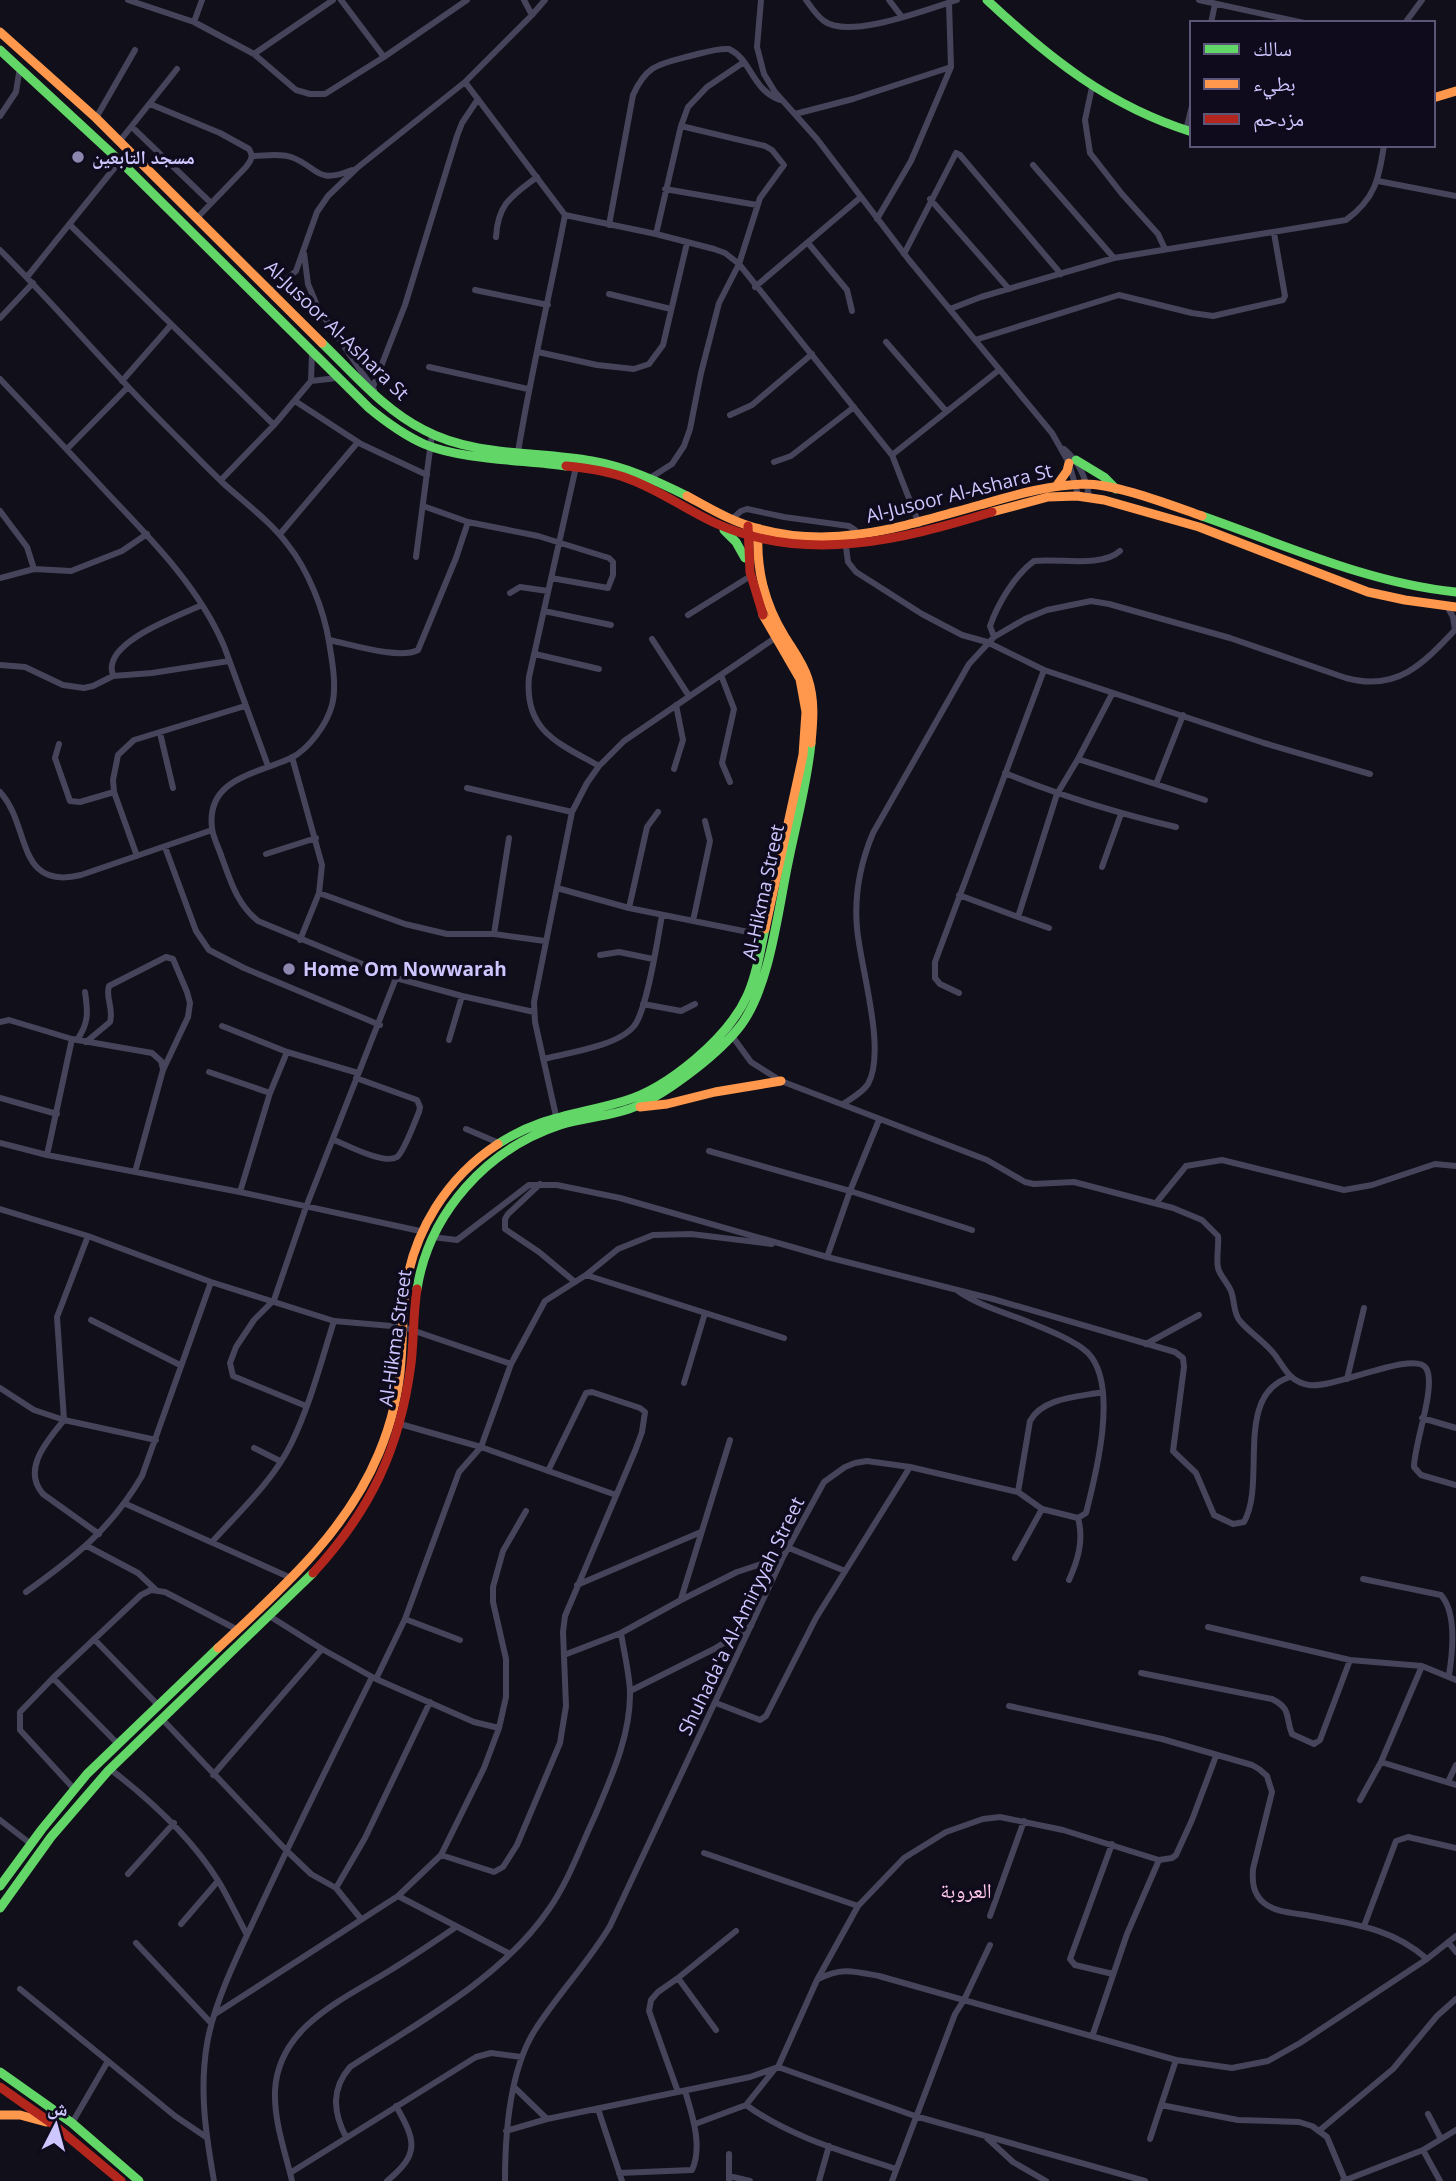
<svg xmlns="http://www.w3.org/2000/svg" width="1456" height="2181" font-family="'Open Sans','Noto Naskh Arabic',sans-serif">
  <rect width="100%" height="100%" fill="#110f19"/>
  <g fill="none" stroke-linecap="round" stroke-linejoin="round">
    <path stroke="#45445a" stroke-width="6" d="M128,0L194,22L254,54L296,90L310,94H325L384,57L467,0
      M341,0L384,57
      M761,0L757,47L764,74L775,92L817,139L909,260L1052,433L1069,463L1078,495
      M806,0C811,7 817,16 824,21C849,40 928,9 957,0
      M889,0L902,17
      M1199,0L1304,23
      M532,15L545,0
      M194,22L202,0
      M1211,23L1215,4
      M1405,23L1422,0
      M254,54L333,0
      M465,82L565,215L656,234L714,249L725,253L739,264L892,455L919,524
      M1092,87L1085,120L1090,153L1122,194L1158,234L1165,249
      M150,104L220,133L249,149C254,157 251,160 246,167L196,219
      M795,114L853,99L951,67
      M0,116L16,92L20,67
      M96,118L135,50
      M132,127L211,203
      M1186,130L1192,106
      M119,142L177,69
      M252,156C265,156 279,153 291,157C319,167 315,185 352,170
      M1033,165L1114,258
      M1378,181L1456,196
      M665,189L757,205
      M930,199L1009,289
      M877,219L911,161L951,67L949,3
      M70,225L274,425
      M609,225L633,95C647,64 660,64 690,56C703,53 716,48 729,49C752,60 751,89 780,100
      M656,234L681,126L688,107L707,87L744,62
      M496,237C498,203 512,196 537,177
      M808,243L847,290L852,311
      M0,250C56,306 107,367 163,423C183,443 203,464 223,483C245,503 270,521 288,545C308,570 324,610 329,642C332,660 337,686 332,705C327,724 309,749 291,758C257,774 206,778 212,828C213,838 219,848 222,858C231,882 237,904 258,921L396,978L462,996L534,1012
      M304,253L308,284L318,308L374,390
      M904,254L956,153L960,155L1061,274
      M27,277L120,161
      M755,287L861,197
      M475,290L548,305
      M271,292L296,271L317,212L328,196L357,168L465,82L532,15L524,0
      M609,294L671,309
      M950,309L981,297L1114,258L1346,220C1375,199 1379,179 1384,145
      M0,318L33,283
      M975,340L1119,295L1192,313L1213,316L1283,300L1285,296L1274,233
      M886,342L946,411
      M538,352L597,365L634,369L649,364L663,345L687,243
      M429,367L528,389
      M0,379C37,418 74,457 111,497C153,541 200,589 224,646L268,766
      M122,381L171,325
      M311,381L337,378
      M373,387L405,305L457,136L462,123L478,99
      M295,401L361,444L427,475
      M730,415L752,405L812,354
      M67,449L127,388
      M1064,449C1079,462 1086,477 1089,496
      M518,452C531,372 550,294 565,215
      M892,455L999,370
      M774,462L791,456L854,407
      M576,467L529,677C524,731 558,743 599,766
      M650,478L672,464L684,446L690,429L701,373L719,303L739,264L760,198L784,165L772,150L765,146L681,126
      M221,480L274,425L311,381L312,354
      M423,506L468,522L538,536L609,558L613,562V575L608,588L551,578
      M0,511L27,547L34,569
      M732,519L741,511L747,509L784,517L849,526L855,530L857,536
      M280,534L358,442
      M846,547L848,562L856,572L922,614L962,635L987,642L1044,670L935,962V978L940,984L959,993
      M416,557L432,434
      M0,578L34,569L71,571L122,551L147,534
      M510,593L520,587L548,591
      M1447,606L1453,617L1455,630
      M544,611L611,625
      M688,615L749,577
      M994,637L990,626C998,603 1015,575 1034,561C1059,558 1101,568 1120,551
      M652,639L689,696
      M329,640C350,644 399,660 418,650L456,558L468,522
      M535,654L599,669
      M0,665L25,667L63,685L84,688L93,686L113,676L152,673L229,661
      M1044,670L1264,743L1370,774
      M721,675L734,709L722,763L730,782
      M113,676C112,672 111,668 112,665C116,638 180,615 202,605
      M160,733L173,788
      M59,744L55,758L70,801L80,802L114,792
      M292,757L322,865L319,893L300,940
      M1078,759L1112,694
      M674,769L683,740L676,705
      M1005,773C1061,796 1117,813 1176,827
      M1156,784L1183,715
      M467,788L572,812
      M0,792C31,825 15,891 81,875L212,830
      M165,847L196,931L209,950L244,968L380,1025
      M266,854L316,838
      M137,856L114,792L113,780L118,755L134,740L245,706
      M1102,867L1121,814
      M557,888L629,908L763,935
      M319,893L405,924L447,934H494L545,941
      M959,895L1018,917L1057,794L1078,759L1205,800
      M629,908L647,827L658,812
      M1018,917L1049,928
      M693,921L710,841L705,821
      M494,934L509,838
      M600,955L619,952L653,959
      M643,1004L681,1011L695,1004
      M0,1022L9,1020L72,1039L152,1053L161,1061L163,1069
      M222,1026L287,1052L358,1073
      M727,1029L751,1062L781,1081L987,1160L1025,1182L1034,1184L1074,1182L1173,1208L1202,1220L1218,1236C1219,1246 1216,1258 1218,1268C1220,1276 1228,1283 1231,1291C1235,1302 1233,1313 1240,1321C1250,1333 1265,1342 1275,1355C1285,1369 1290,1382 1309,1385C1334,1389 1414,1350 1426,1368C1437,1385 1414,1444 1414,1467L1421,1475L1456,1485
      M77,1040C89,1023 88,1012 85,992
      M449,1040L462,996
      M86,1042L110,1022C114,1007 105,998 109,986L166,957L173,959L187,992L190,1003L188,1017L163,1070L135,1172
      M543,1059C568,1053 618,1046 634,1026C647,1011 658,937 662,915
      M209,1072L270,1093
      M0,1098L57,1114
      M843,1104C852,1098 862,1093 868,1084C887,1050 860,966 857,928C854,895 860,864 873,833L969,664L994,637L1025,619L1047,610L1091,601L1109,604L1230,638L1346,678C1397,692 1423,664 1456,629
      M556,1116L535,1022L534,1002L572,812L587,783L599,766L624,741L775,638
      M466,1129L499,1143
      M334,1140C347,1145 384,1165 397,1157C404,1152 415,1121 419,1112L420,1107L417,1100L356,1078
      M0,1143L47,1155L240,1192L420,1231
      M709,1151L850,1191L972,1230
      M47,1155L72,1039
      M540,1184L508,1214L505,1219V1229L539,1252L575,1282
      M240,1192L270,1093L287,1052
      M1156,1203L1186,1166L1222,1160L1344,1190L1372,1185L1435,1164L1456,1166
      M0,1209L88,1236L211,1282L334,1321L403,1327L511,1364
      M88,1236L57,1317L64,1420C48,1440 21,1469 43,1494L99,1534
      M432,1237L457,1240L529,1185H557L620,1198L827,1257L993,1299L1175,1352L1183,1358L1184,1367L1173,1451L1196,1473L1214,1515L1233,1524L1244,1522C1267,1482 1233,1395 1290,1377
      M827,1257L850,1191L879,1120
      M586,1275L784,1338
      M91,1320L180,1365
      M1146,1344L1199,1315
      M1347,1379L1364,1308
      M684,1383L705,1313
      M0,1388L34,1410L64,1420L156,1440
      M306,1406L233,1376L230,1363L236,1347L254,1320L274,1300L306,1207L396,978
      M1422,1418L1456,1428
      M400,1424L481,1447L616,1495
      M254,1448L280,1461
      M1018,1492L1030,1421C1043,1397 1079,1397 1103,1392
      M126,1504L291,1578
      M212,1542C239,1512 273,1481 291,1444C310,1405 321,1362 334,1321
      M87,1546L138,1573L156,1590
      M789,1548L845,1571
      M1015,1558L1042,1509
      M1363,1579L1441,1595C1456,1612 1453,1650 1449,1675
      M1069,1580C1078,1560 1084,1540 1078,1518
      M577,1585L701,1532
      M26,1592C75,1557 111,1529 142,1476L211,1282
      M681,1599L730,1440
      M271,1617L322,1649L376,1679L474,1722L499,1728
      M405,1619L460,1640
      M1208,1627L1350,1660L1422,1666L1456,1680
      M94,1639L158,1705
      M564,1655L621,1633L681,1600L737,1572L783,1557
      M1141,1673L1272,1699C1292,1709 1285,1717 1292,1734L1314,1744L1320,1740L1350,1660
      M53,1678L117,1743
      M376,1679L405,1619L459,1472L481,1447L511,1364L545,1301L586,1275L618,1249L653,1235L691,1234L772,1244
      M630,1691L714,1649L751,1626
      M716,1703L760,1720L766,1716L816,1618L910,1467
      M1009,1706L1162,1739L1252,1765L1259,1769L1267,1776L1272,1792L1253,1869C1252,1882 1253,1894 1264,1903C1275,1912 1292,1913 1306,1915C1351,1924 1391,1927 1427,1959
      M163,1720L287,1851L311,1874L336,1888L361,1919
      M1381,1762L1456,1785
      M110,1769C152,1801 191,1837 219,1882C229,1899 238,1918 247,1935
      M213,1775L322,1649
      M1448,1782L1456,1765
      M75,1790L20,1730V1712L53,1678L141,1595L151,1590L165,1592L238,1630
      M1360,1800L1381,1762L1422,1666
      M0,1820L31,1844
      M1112,1844L1070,1959L1075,1965L1113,1974
      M704,1853L858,1906
      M441,1855L494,1872L503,1867L517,1845L560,1743L566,1706L563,1632L565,1616L635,1451L642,1432L645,1412L640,1408L592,1392L586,1393L548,1471
      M128,1874L174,1823
      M336,1888L365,1838L430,1702
      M398,1896L510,1954
      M990,1916L1024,1821
      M181,1924L218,1881
      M1364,1926L1396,1841L1408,1837L1456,1848
      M1448,1942L1456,1952
      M136,1943L211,2023
      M678,1978L716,2030
      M818,1979C842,1967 853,1971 879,1976L1176,2060L1232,2068L1268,2061L1300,2043L1427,1959L1456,1936
      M20,1989L175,2116L206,2137
      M215,2014L398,1896L441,1855L484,1768L499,1728L506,1697V1659L493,1602V1587L503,1551L526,1511
      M1093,2034L1127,1934L1159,1860L1172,1858L1176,1855L1192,1820L1216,1756
      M778,2067L915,2116L1145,2181
      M514,2087L547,2119
      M678,2092L649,2011L651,2000L658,1992L678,1978L736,1931
      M746,2105C790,2137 845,2152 896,2169
      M1161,2105L1238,2120L1299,2122L1312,2126L1327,2137L1345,2180
      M598,2109L622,2181
      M1428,2114L1441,2139
      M72,2123L108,2061
      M695,2124L746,2105L774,2070
      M1320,2130L1393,2069L1437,2016L1456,1999
      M506,2131L547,2119L750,2077L778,2067L817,1980L858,1906L904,1858L946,1832L983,1819L1000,1817L1063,1830L1159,1860
      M346,2137C333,2112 331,2089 350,2067C418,2023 503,1977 549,1909C568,1882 580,1848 594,1818C611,1778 631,1735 630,1691C629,1672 624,1652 621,1633
      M987,2138L1013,2162L1046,2181
      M1150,2139L1176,2060
      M1423,2150L1440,2181
      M729,2154V2181
      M290,2173L476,2057L491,2053L522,2057
      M619,2173L692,2170C703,2146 692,2114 685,2091
      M729,2176L750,2181
      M214,2181C206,2135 199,2091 207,2044C214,2000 244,1942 263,1901C298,1826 335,1751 372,1677
      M292,2181C285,2151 274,2122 275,2091C278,2027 342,2000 389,1971C412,1957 434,1942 456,1927
      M387,2181C420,2154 416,2141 396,2106
      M505,2181C505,2134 509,2071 535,2030C558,1994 588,1963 610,1926L783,1557L824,1482L845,1467L855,1463L867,1461L910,1467L1018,1492L1042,1509L1078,1518L1086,1513C1096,1474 1119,1385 1088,1353C1075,1340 1043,1328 1026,1321C1003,1312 978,1305 958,1291
      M819,2181L829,2146
      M892,2181L955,2014L964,2000L990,1945
      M1343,2181L1423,2150L1456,2130"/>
    <path stroke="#63d668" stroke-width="9" d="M987,0C1050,59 1109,106 1192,132
      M0,50L120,161L369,408C386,422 404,435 424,444C461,460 525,460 566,466
      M322,343C354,374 384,410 424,430C474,457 537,451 592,461C626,467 657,481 687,496
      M1076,460L1104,477L1116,489
      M1202,516C1285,545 1368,583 1456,592
      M724,530L736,542L745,558
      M498,1144C541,1116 577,1115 624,1101C668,1088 728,1038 747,996C757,975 760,951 765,929
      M417,1289C429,1213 487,1149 560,1125C585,1117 612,1117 637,1106C669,1092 720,1053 741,1025C770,986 778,910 788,863C796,823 807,784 811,743
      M0,1886L42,1829L87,1774L218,1648
      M0,1908L51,1837L108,1771L313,1573
      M0,2072L72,2123L139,2181"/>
    <path stroke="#ff974d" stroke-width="9" d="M0,32L96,118L322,343
      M1433,98L1456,91
      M1057,485L1067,471L1069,463
      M687,496C711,509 734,523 760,529C837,550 906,525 980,505C1015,495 1048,485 1084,484C1117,484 1170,505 1202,516
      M992,512L1048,497L1077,496L1104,500L1199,527L1368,592L1405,600L1456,607
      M758,529C756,569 764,603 785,637C793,650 803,663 808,679C815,700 813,722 811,743
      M763,615L800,679L806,712L803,755L765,929
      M640,1107L667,1104L715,1092L781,1081
      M218,1648C280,1590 346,1533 379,1453C391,1424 399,1392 401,1361C403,1338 402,1315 405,1292C413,1232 447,1177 498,1144
      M0,2115H20L46,2122"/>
    <path stroke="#b3261e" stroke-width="9" d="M566,466C587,468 609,471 629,479C659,490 685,509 715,523C806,564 901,540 992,512
      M748,526L750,572L763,615
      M313,1573C371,1510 400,1448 411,1364C414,1339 413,1314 417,1289
      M0,2087L54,2125L121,2181"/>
  </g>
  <g fill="#8c87ae" stroke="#0f0b1d" stroke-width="2.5">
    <circle cx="78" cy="157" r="7"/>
    <circle cx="289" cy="969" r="7"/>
  </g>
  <g text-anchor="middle" stroke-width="7" stroke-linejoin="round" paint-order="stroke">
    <g font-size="19" font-weight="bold" fill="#cec7ff" stroke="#0f0b1d" text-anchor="start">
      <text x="92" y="164">مسجد التابعين</text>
      <text x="303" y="976">Home Om Nowwarah</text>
    </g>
    <g font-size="19" fill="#cec7ff" stroke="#0f0b1d">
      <text transform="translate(337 330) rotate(44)" y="7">Al-Jusoor Al-Ashara St</text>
      <text transform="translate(959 493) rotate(-14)" y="7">Al-Jusoor Al-Ashara St</text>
      <text transform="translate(763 892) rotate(-78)" y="7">Al-Hikma Street</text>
      <text transform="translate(395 1338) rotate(-82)" y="7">Al-Hikma Street</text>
      <text transform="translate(741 1616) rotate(-64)" y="7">Shuhada'a Al-Amiryyah Street</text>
    </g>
    <g font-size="21" fill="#ffc9ea" stroke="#0f0b1d">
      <text x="966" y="1898">العروبة</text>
    </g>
  </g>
  <rect x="1190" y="21" width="245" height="126" fill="#0f0b1d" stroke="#5b5677" stroke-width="2"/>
  <rect x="1204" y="44" width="35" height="10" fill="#63d668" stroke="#5b5677" stroke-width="2"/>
  <text x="1253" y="56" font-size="21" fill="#cec7ff">سالك</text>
  <rect x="1204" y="79" width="35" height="10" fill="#ff974d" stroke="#5b5677" stroke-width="2"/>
  <text x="1253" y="91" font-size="21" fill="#cec7ff">بطيء</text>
  <rect x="1204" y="114" width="35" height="10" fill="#b3261e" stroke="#5b5677" stroke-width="2"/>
  <text x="1253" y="126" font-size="21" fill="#cec7ff">مزدحم</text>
  <g transform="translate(56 2125) rotate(6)" stroke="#0f0b1d" stroke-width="5" paint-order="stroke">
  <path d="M0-5L12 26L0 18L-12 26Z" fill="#cec7ff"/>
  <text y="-10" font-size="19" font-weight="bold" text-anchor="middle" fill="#cec7ff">ش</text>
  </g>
</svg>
